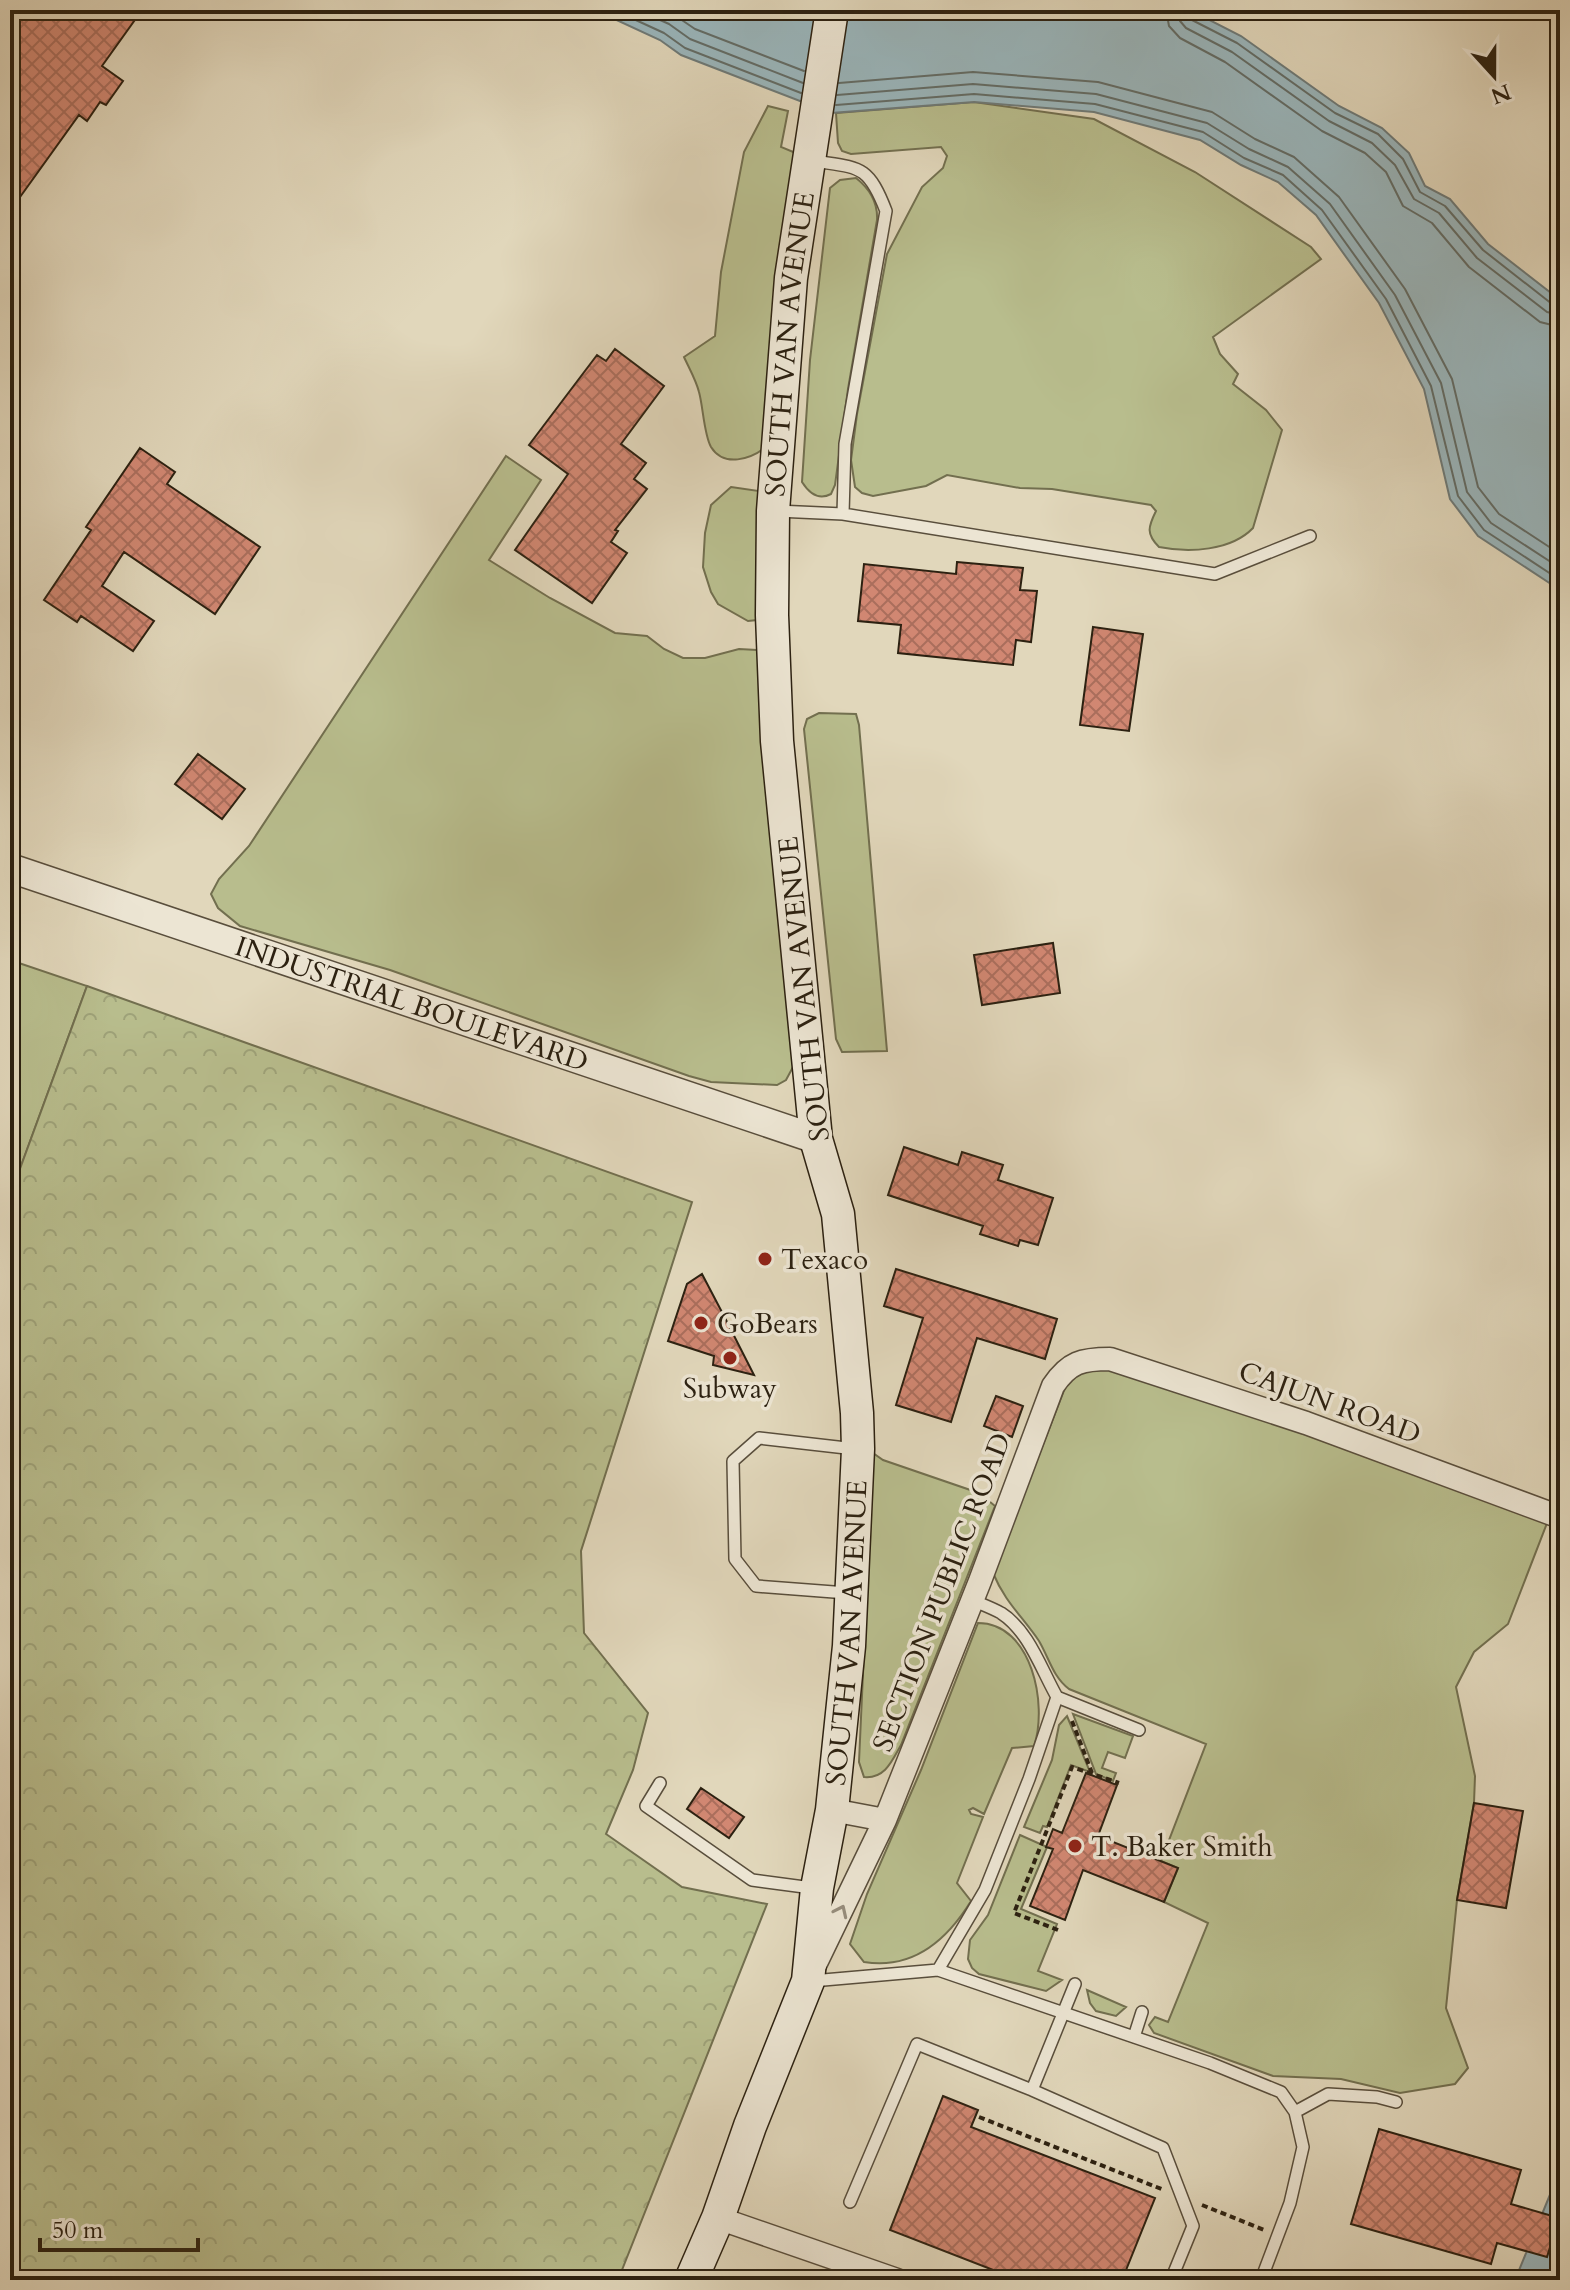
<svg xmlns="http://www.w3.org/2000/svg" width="1570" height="2290" font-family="Cardo,serif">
  <defs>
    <pattern id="forest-crowns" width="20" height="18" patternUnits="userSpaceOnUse" patternTransform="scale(2)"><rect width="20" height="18" fill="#b8bd8d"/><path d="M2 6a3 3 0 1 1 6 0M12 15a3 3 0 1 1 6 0" fill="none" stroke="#9ea279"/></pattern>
    <pattern id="building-cross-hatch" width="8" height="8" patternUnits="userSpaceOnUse" patternTransform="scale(2)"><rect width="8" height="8" fill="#d18772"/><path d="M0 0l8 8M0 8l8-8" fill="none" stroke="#aa6e5c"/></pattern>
  </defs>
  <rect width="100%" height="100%" fill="#e1d7bb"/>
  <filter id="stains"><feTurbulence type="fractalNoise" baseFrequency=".0025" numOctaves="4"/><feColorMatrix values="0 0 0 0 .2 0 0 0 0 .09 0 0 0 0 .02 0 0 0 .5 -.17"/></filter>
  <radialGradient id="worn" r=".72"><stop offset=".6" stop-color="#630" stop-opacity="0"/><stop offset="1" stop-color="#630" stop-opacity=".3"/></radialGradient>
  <path fill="#b8bd8d" stroke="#726f4f" stroke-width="2" d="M974,102L1094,119L1195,172L1311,247L1321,259L1213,337L1220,354L1238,374L1233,384L1266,410L1282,430L1253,528C1231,551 1189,553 1159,547C1146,534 1148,527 1156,511L1151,505L1052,489L1020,488L947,475L926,486L873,496L862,493L855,487L851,460L857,414L887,254L922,187L943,168L947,156L941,147L851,154L842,151L838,143L836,113Z
    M768,106L788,111L781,147L798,154L766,447C751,459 724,468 711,447C704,435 703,406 699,392C696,380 689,368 684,357L715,336L721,272L744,152Z
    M856,178C870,189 878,202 877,220L848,389L835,485L831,494C818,501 809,493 802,482L810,360L830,188L840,180Z
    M506,456L541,480L489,560L550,598L615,633L647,636L664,649L683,658H705L739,649L757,650L764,654L793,1067L786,1080L777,1085L711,1082L689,1076L390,970L240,926L218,908L211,894L219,879L249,846Z
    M731,487L759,491L757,620L748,621L718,604L711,592L703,567L705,533L711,505Z
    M819,713L856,714L859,725L887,1051L842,1052L836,1039L804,729L807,719Z
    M10,960L87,986L10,1196Z
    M1115,1366L1549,1518L1508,1624L1474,1652L1456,1687L1475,1776L1474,1803L1457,1900L1446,2008L1468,2068L1455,2084L1400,2093L1341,2079L1273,2076L1154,2033L1149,2025L1155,2017L1168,2022L1208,1923L1164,1902L1178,1868L1161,1861L1206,1744L1069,1689C1053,1677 1049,1658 1039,1641C1022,1616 1005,1602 993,1573L1065,1388C1077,1370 1095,1368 1115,1366Z
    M873,1453L883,1460L979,1493L995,1506L901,1745C892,1761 885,1779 864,1777L859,1762Z
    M978,1623C1032,1623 1048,1705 1034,1746L1012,1748L984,1814L973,1808L969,1810L971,1814L983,1817L957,1883L971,1901C947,1940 913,1970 864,1962L850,1944L867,1894L921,1770Z
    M1073,1714L1133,1736L1125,1758L1108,1752L1102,1768L1116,1773L1113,1781L1096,1774Z
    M1067,1716L1090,1772L1071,1765L1047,1827L1043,1826L1040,1833L1024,1827L1052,1760L1059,1725Z
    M1020,1835L1047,1847L1021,1909L1057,1924L1038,1971L1062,1980L1046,1991L979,1974L972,1968L968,1959L970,1940L988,1915Z
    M1087,1990L1126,2007L1116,2016L1096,2011L1090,2003Z"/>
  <path fill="url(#forest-crowns)" stroke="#726f4f" stroke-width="2" d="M87,986L692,1202L581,1551L584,1633L648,1713L633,1770L606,1834L682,1887L767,1904L618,2280H10V1196Z"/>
  <path fill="#9ab6bc" stroke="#6e7a78" stroke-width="2" d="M595,10H1190L1241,36L1339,106L1382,128L1409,153L1425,186L1450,199L1488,244L1560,300V590L1478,536L1450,499L1424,389L1379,303L1316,215L1278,182L1241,165L1200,140L1094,112L974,102L831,113L681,55L660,40Z
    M1556,2180L1560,2182V2280H1515Z"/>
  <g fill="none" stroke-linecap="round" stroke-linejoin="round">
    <path stroke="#636c66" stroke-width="2" d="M614,10L664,33L685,48L801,93
      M638,10L669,24L690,39L803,83
      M667,10L695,29L804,71
      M1166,10L1169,26L1180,38L1225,62L1322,131L1365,153L1386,172L1403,206L1432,223L1469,267L1540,322L1560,327
      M1178,10L1180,21L1186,28L1232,52L1329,121L1372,143L1395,165L1414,199L1439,213L1477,258L1547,312L1560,315
      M1188,10L1192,20L1237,43L1335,113L1378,134L1403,159L1420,192L1445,206L1483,250L1552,304L1560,305
      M839,83L973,72L1098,82L1212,112L1255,139L1294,157L1339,197L1405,289L1452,379L1478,487L1499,514L1560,554
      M837,95L973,84L1096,94L1207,123L1249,149L1288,167L1330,204L1395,295L1441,383L1467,492L1491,523L1560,568
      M836,105L974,94L1095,104L1203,132L1244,158L1283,175L1322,210L1386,299L1431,386L1458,496L1484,530L1560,580"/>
  </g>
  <path fill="url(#building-cross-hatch)" stroke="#2c2111" stroke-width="2" d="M23,10H142L102,66L123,81L106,105L100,102L87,121L79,115L10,211V28Z
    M615,349L664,386L621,444L646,463L634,479L647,489L615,530L618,531L611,542L627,553L592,603L515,550L568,474L529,445L597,355L606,361Z
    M140,448L175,472L167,484L260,547L215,614L124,552L102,586L154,621L133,651L81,616L77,622L44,600L91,530L86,527Z
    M957,562L1023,568L1020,590L1037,591L1031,642L1016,640L1013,665L898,653L901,625L858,621L864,564L956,574Z
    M1093,627L1143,634L1129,731L1080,725Z
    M198,754L245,789L222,819L175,784Z
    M1053,943L1060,993L982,1005L974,955Z
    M904,1147L958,1165L962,1152L1003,1165L998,1180L1053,1198L1038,1245L1020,1240L1018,1246L980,1234L983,1226L888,1195Z
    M896,1269L1057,1319L1045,1359L977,1338L951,1422L896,1405L923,1318L884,1306Z
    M702,1274L724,1316L754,1375L713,1365L714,1356L668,1341L687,1284Z
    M996,1396L1023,1406L1012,1437L984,1426Z
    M1086,1773L1117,1785L1098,1836L1178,1868L1164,1902L1083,1870L1065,1920L1030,1906L1053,1849L1046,1847L1053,1829L1062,1833Z
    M701,1788L744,1817L729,1838L687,1809Z
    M1474,1803L1523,1811L1506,1908L1457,1900Z
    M943,2096L978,2110L971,2127L1155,2198L1122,2280H1019L890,2230Z
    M1379,2129L1521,2170L1511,2204L1559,2218L1547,2257L1497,2243L1491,2264L1351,2224Z"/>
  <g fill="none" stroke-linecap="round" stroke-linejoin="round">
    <g stroke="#594e3c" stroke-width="14">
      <path id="service" d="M777,511L843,514L845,444L886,211C868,164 859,168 814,161
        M843,514L1215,574L1310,536
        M847,1593L756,1586L735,1559L733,1461L759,1438L855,1449
        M1057,1697L1139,1730
        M660,1783L646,1806L752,1880L812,1888
        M938,1970L985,1890L1029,1779L1057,1697C1041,1669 1029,1631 1001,1613C992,1608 981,1604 972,1600
        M812,1981L938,1970L1210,2063L1281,2092L1295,2112L1303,2147L1290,2203L1261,2280
        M1134,2037L1142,2012
        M1032,2090L1163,2148L1193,2226L1171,2280
        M1295,2112L1328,2094L1377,2097L1396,2102
        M850,2202L917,2044L1032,2090L1075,1984"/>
    </g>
    <g stroke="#594e3c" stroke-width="25">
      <path id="minor" d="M832,1810L885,1820
        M815,1965L885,1820L980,1581L1053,1386C1069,1362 1082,1359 1110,1359L1306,1423L1560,1517
        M718,2218L897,2280"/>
    </g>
    <g stroke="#594e3c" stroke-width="31">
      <g id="tertiary">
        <path id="s1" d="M10,868L816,1139"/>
      </g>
    </g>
    <g stroke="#2c2111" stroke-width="35">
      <g id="secondary">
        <path id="s2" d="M691,2280L718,2218L750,2126L808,1981L817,1888L832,1810L849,1646L858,1449L857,1413L838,1214L816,1139L777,741L772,615L773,511L791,278L832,10"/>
      </g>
    </g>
    <path stroke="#2c2111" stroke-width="4" stroke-dasharray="6 4" stroke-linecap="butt" d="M1072,1721L1092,1773
      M1058,1930L1014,1913L1072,1767L1119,1783
      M979,2117L1164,2190
      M1202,2205L1264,2230"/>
    <use href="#service" stroke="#ece5d3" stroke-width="11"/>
    <use href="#minor" stroke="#ece5d3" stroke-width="22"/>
    <use href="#tertiary" stroke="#ece5d3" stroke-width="28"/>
    <use href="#secondary" stroke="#ece5d3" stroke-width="32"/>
  </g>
  <defs><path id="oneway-chevron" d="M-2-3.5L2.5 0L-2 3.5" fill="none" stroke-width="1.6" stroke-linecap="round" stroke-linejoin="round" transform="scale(2)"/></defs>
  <use stroke="#968d7c" href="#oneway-chevron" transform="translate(841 1911) rotate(-65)"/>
  <g fill="#8f2418" stroke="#ece5d3" stroke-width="3">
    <circle cx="765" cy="1259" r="8"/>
    <circle cx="701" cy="1323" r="8"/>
    <circle cx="730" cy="1358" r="8"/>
    <circle cx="1075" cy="1846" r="8"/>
  </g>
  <g text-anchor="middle" stroke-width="7" stroke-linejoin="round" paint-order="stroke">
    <g font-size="28" fill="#2c2111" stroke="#ece5d3">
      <text dy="10" stroke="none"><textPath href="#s2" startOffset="1968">SOUTH VAN AVENUE</textPath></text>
      <text transform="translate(803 989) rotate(-96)" y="10">SOUTH VAN AVENUE</text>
      <text dy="10" stroke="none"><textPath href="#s1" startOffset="424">INDUSTRIAL BOULEVARD</textPath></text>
      <text transform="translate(1330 1402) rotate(20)" y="10">CAJUN ROAD</text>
      <text transform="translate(941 1592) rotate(-69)" y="10">SECTION PUBLIC ROAD</text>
      <text dy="10" stroke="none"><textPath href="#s2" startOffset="672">SOUTH VAN AVENUE</textPath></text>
    </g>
    <g font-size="28" fill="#2c2111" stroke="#ece5d3" text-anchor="start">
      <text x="781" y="1269">Texaco</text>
      <text x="717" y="1333">GoBears</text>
      <text x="730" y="1398" text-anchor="middle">Subway</text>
      <text x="1091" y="1856">T. Baker Smith</text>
    </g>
  </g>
  <rect width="1570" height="2290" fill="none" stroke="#e1d7bb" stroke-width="40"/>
  <rect x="12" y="12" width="1546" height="2266" fill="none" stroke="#2c2111" stroke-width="4"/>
  <rect x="20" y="20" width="1530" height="2250" fill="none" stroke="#2c2111" stroke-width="2"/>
  <g transform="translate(1494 76) rotate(159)" stroke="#ece5d3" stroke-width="6" paint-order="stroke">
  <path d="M0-6L14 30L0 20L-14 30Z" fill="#2c2111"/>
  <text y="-12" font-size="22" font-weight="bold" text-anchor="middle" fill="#2c2111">N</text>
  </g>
  <path d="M40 2238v12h158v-12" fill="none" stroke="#2c2111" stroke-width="4"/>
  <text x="52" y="2238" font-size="24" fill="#2c2111" stroke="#ece5d3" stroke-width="6" paint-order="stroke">50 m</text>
  <rect width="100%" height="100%" filter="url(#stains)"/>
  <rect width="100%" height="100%" fill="url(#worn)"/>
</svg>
